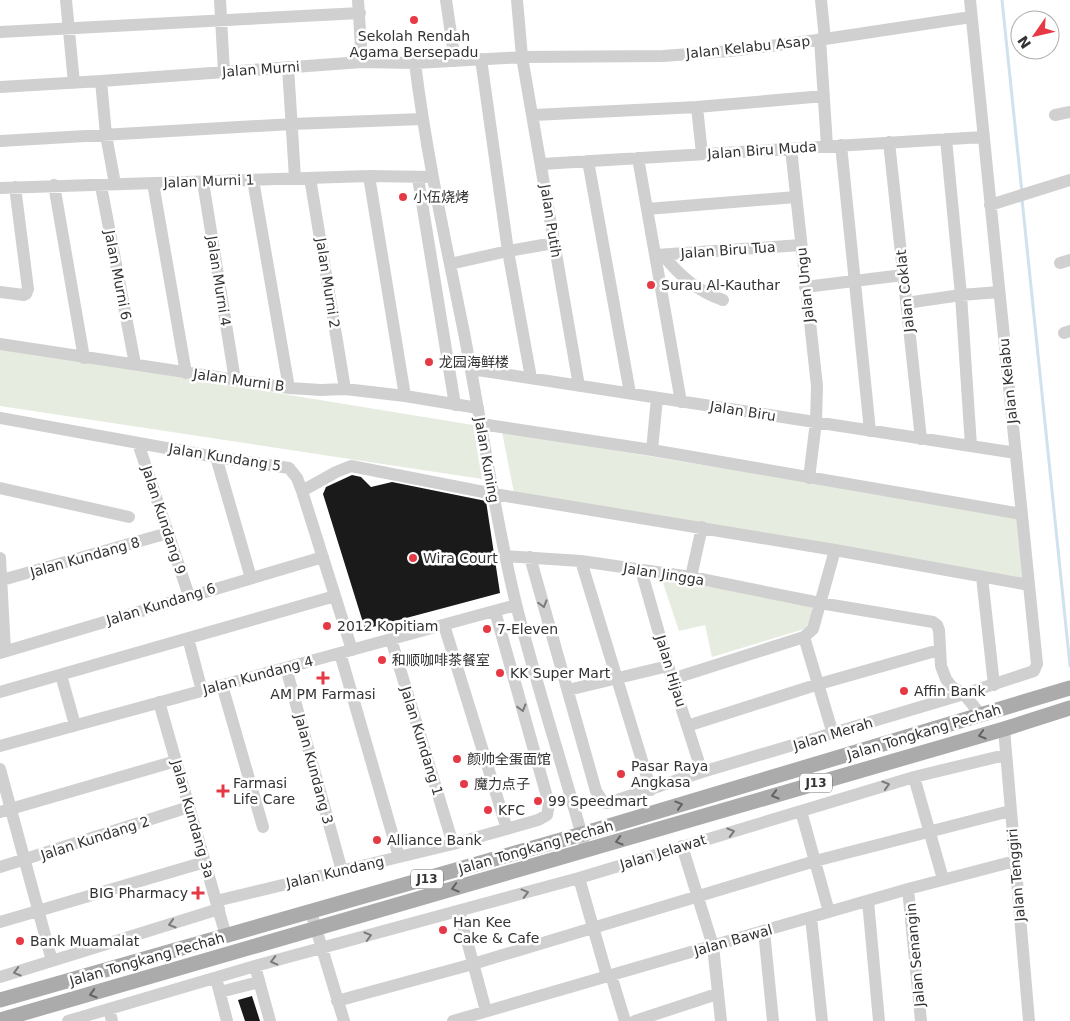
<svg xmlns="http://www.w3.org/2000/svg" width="1070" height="1021" font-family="'DejaVu Sans','Noto Sans SC',sans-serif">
  <rect width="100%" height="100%" fill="#fff"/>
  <path fill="#e6ecdf" d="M0,348L473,425L482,479L0,406Z
    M502,432L1021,517L1027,579L514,493Z
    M662,580L811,602L814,625L801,630L712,657L705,625L679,631Z"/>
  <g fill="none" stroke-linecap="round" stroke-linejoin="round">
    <path stroke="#cfe2ee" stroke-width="3" d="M1002,0L1022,193
      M1022,199L1070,666"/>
  </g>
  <path fill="#1a1a1a" d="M352,475L361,477L371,487L392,482L486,501L500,593L365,629L323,494L326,487Z
    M252,996L260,1021H245L238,1000Z"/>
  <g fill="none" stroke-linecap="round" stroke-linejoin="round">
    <path stroke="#d0d0d0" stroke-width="12" d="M66,0L74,83
      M220,0L224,72
      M358,0L362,62
      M446,0L455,61
      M517,0L522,57L579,386
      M821,0L825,39
      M0,32L360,13
      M820,39L827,146
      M481,59L508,251L531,378
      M415,63C426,152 445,239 463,328C481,419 494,513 516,604C536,684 562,763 584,843
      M288,67L295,178
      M101,81L106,135L115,184
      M0,87L101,81L362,62L415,63L522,57L663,56L730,51L825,39L971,17
      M697,107L702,154
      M534,115L697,107L824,96
      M1055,115L1070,112
      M946,139L961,295L971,446
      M0,141L292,124L422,119
      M889,142L921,439
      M841,145L870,431
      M791,149L817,386L816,422L809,478
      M638,158L681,402
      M588,161L630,393
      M542,164L983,137
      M369,176L405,396
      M310,178L345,389
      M418,178L455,405
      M253,180L289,388
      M203,182L235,380
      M153,183L186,373
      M54,185L84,358
      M101,186L135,364
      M0,188L369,176L432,177
      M990,205L1070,180
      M647,209L796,197
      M656,255L801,245
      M663,255C680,276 697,291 723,300
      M1060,263L1070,260
      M450,264L508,251L554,243
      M805,287L903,275
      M0,292L24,295L26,294L28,289L15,187
      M906,303L961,295L999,292
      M1064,333L1070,331
      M0,344L289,388L321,390L345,389L405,396L478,408
      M471,369L1016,453
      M0,418L216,457L289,468L297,478L302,491L352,650
      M481,424L652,450L1022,514
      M138,443L189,596
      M652,450L657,398
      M216,457L251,578
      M0,488L129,517
      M302,491L336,472L351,466L494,494L835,550L1029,585
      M505,556L581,561L691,577L820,603L933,622L937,625L939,630L941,666L946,679L951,686L964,694L980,714
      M530,557L596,791L603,802L608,803L702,772L964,694L1034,671L1037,664L970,0
      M0,558L5,651
      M581,561L651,790
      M641,570L672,679L702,772
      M691,577L702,527
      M982,577L994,685
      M2,580L168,533
      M444,625L507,829
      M804,637L833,734
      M188,638L202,691
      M391,639L453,844
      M0,653L323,557
      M340,653L399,857
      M286,668L342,871
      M61,675L75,725
      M672,679L804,637L813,629L835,550
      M222,685L263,827
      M568,690L668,666
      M0,692L335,596
      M159,702L226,936
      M687,726L819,684L939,650
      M1004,729L1029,1021
      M0,746L516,605
      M0,769L52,961
      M914,777L943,879
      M801,811L829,912
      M0,812L176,761
      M682,846L713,946L721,1021
      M0,867L189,807
      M579,878L607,976
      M908,889L921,1021
      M216,901L453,844L538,820L547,815L549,804L495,611
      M868,901L879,1021
      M459,911L486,1011
      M311,912L344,1021
      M811,917L822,1021
      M0,922L205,862
      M764,931L773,1021
      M255,966L270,1021
      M611,975L625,1021
      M0,977L219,909
      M216,978L227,1021
      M220,992L259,982
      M337,1001L473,964L815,861L1010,811
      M109,1009L112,1021
      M68,1021L255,966L579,878L914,777L1005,755
      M453,1021L908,889L1015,861
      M635,1021L717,994"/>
    <path stroke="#ababab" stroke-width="15" d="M0,1000L582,834L1070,688
      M0,1020L1004,729L1070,708"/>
  </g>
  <defs><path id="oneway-chevron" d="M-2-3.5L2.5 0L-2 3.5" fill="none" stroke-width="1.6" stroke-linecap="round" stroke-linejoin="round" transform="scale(1.25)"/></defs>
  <g stroke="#7a7a7a">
    <use href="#oneway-chevron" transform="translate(543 604) rotate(74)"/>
    <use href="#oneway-chevron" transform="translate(522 708) rotate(74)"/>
    <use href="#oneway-chevron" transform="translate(886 785) rotate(-17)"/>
    <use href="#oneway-chevron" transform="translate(731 832) rotate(-16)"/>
    <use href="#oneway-chevron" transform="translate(525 893) rotate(-15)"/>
    <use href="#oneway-chevron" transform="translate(172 924) rotate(163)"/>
    <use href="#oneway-chevron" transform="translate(368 936) rotate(-16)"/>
    <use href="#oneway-chevron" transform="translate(274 961) rotate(166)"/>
    <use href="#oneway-chevron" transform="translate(17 972) rotate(164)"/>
  </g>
  <g stroke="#636363">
    <use href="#oneway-chevron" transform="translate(982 735) rotate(164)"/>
    <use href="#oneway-chevron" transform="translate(775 795) rotate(164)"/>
    <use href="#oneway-chevron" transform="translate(679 805) rotate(-17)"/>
    <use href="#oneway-chevron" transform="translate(619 841) rotate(164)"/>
    <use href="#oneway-chevron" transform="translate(455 888) rotate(164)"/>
    <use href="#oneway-chevron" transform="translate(93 994) rotate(164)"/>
  </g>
  <g fill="#e63946" stroke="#fff" stroke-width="2">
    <circle cx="414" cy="20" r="5"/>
    <circle cx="403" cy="197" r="5"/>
    <circle cx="651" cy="285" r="5"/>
    <circle cx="429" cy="362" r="5"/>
    <circle cx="413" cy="558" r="5"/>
    <circle cx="327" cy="626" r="5"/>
    <circle cx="487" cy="629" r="5"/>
    <circle cx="382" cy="660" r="5"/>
    <circle cx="500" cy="673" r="5"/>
    <path d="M320.5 670.5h5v5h5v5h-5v5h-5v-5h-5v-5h5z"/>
    <circle cx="904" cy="691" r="5"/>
    <circle cx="457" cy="759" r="5"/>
    <circle cx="621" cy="774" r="5"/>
    <circle cx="464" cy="784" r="5"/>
    <path d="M220.5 783.5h5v5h5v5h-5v5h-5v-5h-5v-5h5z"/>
    <circle cx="538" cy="801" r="5"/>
    <circle cx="488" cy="810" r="5"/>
    <circle cx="377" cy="840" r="5"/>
    <path d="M195.5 885.5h5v5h5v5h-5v5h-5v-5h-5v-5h5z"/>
    <circle cx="443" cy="930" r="5"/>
    <circle cx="20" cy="941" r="5"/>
  </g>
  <g text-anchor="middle" stroke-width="5" stroke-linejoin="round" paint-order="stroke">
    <g fill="#fff" stroke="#707070" stroke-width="1">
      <rect x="800" y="773.5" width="32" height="19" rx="4"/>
      <rect x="411" y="869.5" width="32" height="19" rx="4"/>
    </g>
    <g font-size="12" font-weight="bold" fill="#333">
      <text x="816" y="787">J13</text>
      <text x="427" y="883">J13</text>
    </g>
    <g font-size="14" fill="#333" stroke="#fff" text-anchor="start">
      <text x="414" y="41" text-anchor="middle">Sekolah Rendah<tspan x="414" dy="16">Agama Bersepadu</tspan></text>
      <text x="413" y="202">小伍烧烤</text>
      <text x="661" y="290">Surau Al-Kauthar</text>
      <text x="439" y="367">龙园海鲜楼</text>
      <text x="423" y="563">Wira Court</text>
      <text x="337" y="631">2012 Kopitiam</text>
      <text x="497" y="634">7-Eleven</text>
      <text x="392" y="665">和顺咖啡茶餐室</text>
      <text x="510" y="678">KK Super Mart</text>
      <text x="914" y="696">Affin Bank</text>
      <text x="323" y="699" text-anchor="middle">AM PM Farmasi</text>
      <text x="467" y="764">颜帅全蛋面馆</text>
      <text x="631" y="771">Pasar Raya<tspan x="631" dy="16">Angkasa</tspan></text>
      <text x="233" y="788">Farmasi<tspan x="233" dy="16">Life Care</tspan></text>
      <text x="474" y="789">魔力点子</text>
      <text x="548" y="806">99 Speedmart</text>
      <text x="498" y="815">KFC</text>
      <text x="387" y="845">Alliance Bank</text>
      <text x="188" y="898" text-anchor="end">BIG Pharmacy</text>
      <text x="453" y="927">Han Kee<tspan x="453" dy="16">Cake &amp; Cafe</tspan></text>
      <text x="30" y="946">Bank Muamalat</text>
    </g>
    <g font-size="14" fill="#333" stroke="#fff">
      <text transform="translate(748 47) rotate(-6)" y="5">Jalan Kelabu Asap</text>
      <text transform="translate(261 69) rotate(-4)" y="5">Jalan Murni</text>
      <text transform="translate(762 150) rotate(-4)" y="5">Jalan Biru Muda</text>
      <text transform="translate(209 181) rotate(-2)" y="5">Jalan Murni 1</text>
      <text transform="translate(551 221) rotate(81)" y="5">Jalan Putih</text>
      <text transform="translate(728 250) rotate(-4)" y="5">Jalan Biru Tua</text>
      <text transform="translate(118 275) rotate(79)" y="5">Jalan Murni 6</text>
      <text transform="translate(219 281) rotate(81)" y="5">Jalan Murni 4</text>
      <text transform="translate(328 283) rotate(81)" y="5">Jalan Murni 2</text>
      <text transform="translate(805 285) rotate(-96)" y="5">Jalan Ungu</text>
      <text transform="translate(905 291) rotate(-96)" y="5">Jalan Coklat</text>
      <text transform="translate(239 380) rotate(8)" y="5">Jalan Murni B</text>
      <text transform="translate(1008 381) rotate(-96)" y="5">Jalan Kelabu</text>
      <text transform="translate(743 411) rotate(9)" y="5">Jalan Biru</text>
      <text transform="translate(225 457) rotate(9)" y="5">Jalan Kundang 5</text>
      <text transform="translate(487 460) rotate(80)" y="5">Jalan Kuning</text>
      <text transform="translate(164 520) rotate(72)" y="5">Jalan Kundang 9</text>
      <text transform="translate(85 557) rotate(-16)" y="5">Jalan Kundang 8</text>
      <text transform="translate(664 574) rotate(9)" y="5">Jalan Jingga</text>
      <text transform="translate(161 604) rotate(-17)" y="5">Jalan Kundang 6</text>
      <text transform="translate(671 671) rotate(73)" y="5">Jalan Hijau</text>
      <text transform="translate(258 675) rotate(-15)" y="5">Jalan Kundang 4</text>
      <text transform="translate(924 732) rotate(-17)" y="5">Jalan Tongkang Pechah</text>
      <text transform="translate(833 734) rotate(-17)" y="5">Jalan Merah</text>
      <text transform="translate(422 741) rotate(73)" y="5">Jalan Kundang 1</text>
      <text transform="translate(314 769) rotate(75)" y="5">Jalan Kundang 3</text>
      <text transform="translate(193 819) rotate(74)" y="5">Jalan Kundang 3a</text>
      <text transform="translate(95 838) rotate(-18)" y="5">Jalan Kundang 2</text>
      <text transform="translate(536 847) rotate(-16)" y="5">Jalan Tongkang Pechah</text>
      <text transform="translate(663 852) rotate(-17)" y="5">Jalan Jelawat</text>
      <text transform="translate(335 872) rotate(-13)" y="5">Jalan Kundang</text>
      <text transform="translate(1016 875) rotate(-95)" y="5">Jalan Tenggiri</text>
      <text transform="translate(733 940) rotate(-16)" y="5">Jalan Bawal</text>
      <text transform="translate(915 955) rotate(-95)" y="5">Jalan Senangin</text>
      <text transform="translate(147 959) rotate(-16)" y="5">Jalan Tongkang Pechah</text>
    </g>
  </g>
  <g transform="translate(1035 35) rotate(236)"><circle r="24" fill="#ffffff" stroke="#adadad"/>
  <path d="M0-4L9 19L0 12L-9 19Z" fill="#e63946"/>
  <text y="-8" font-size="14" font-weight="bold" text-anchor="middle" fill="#333333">N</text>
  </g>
</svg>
